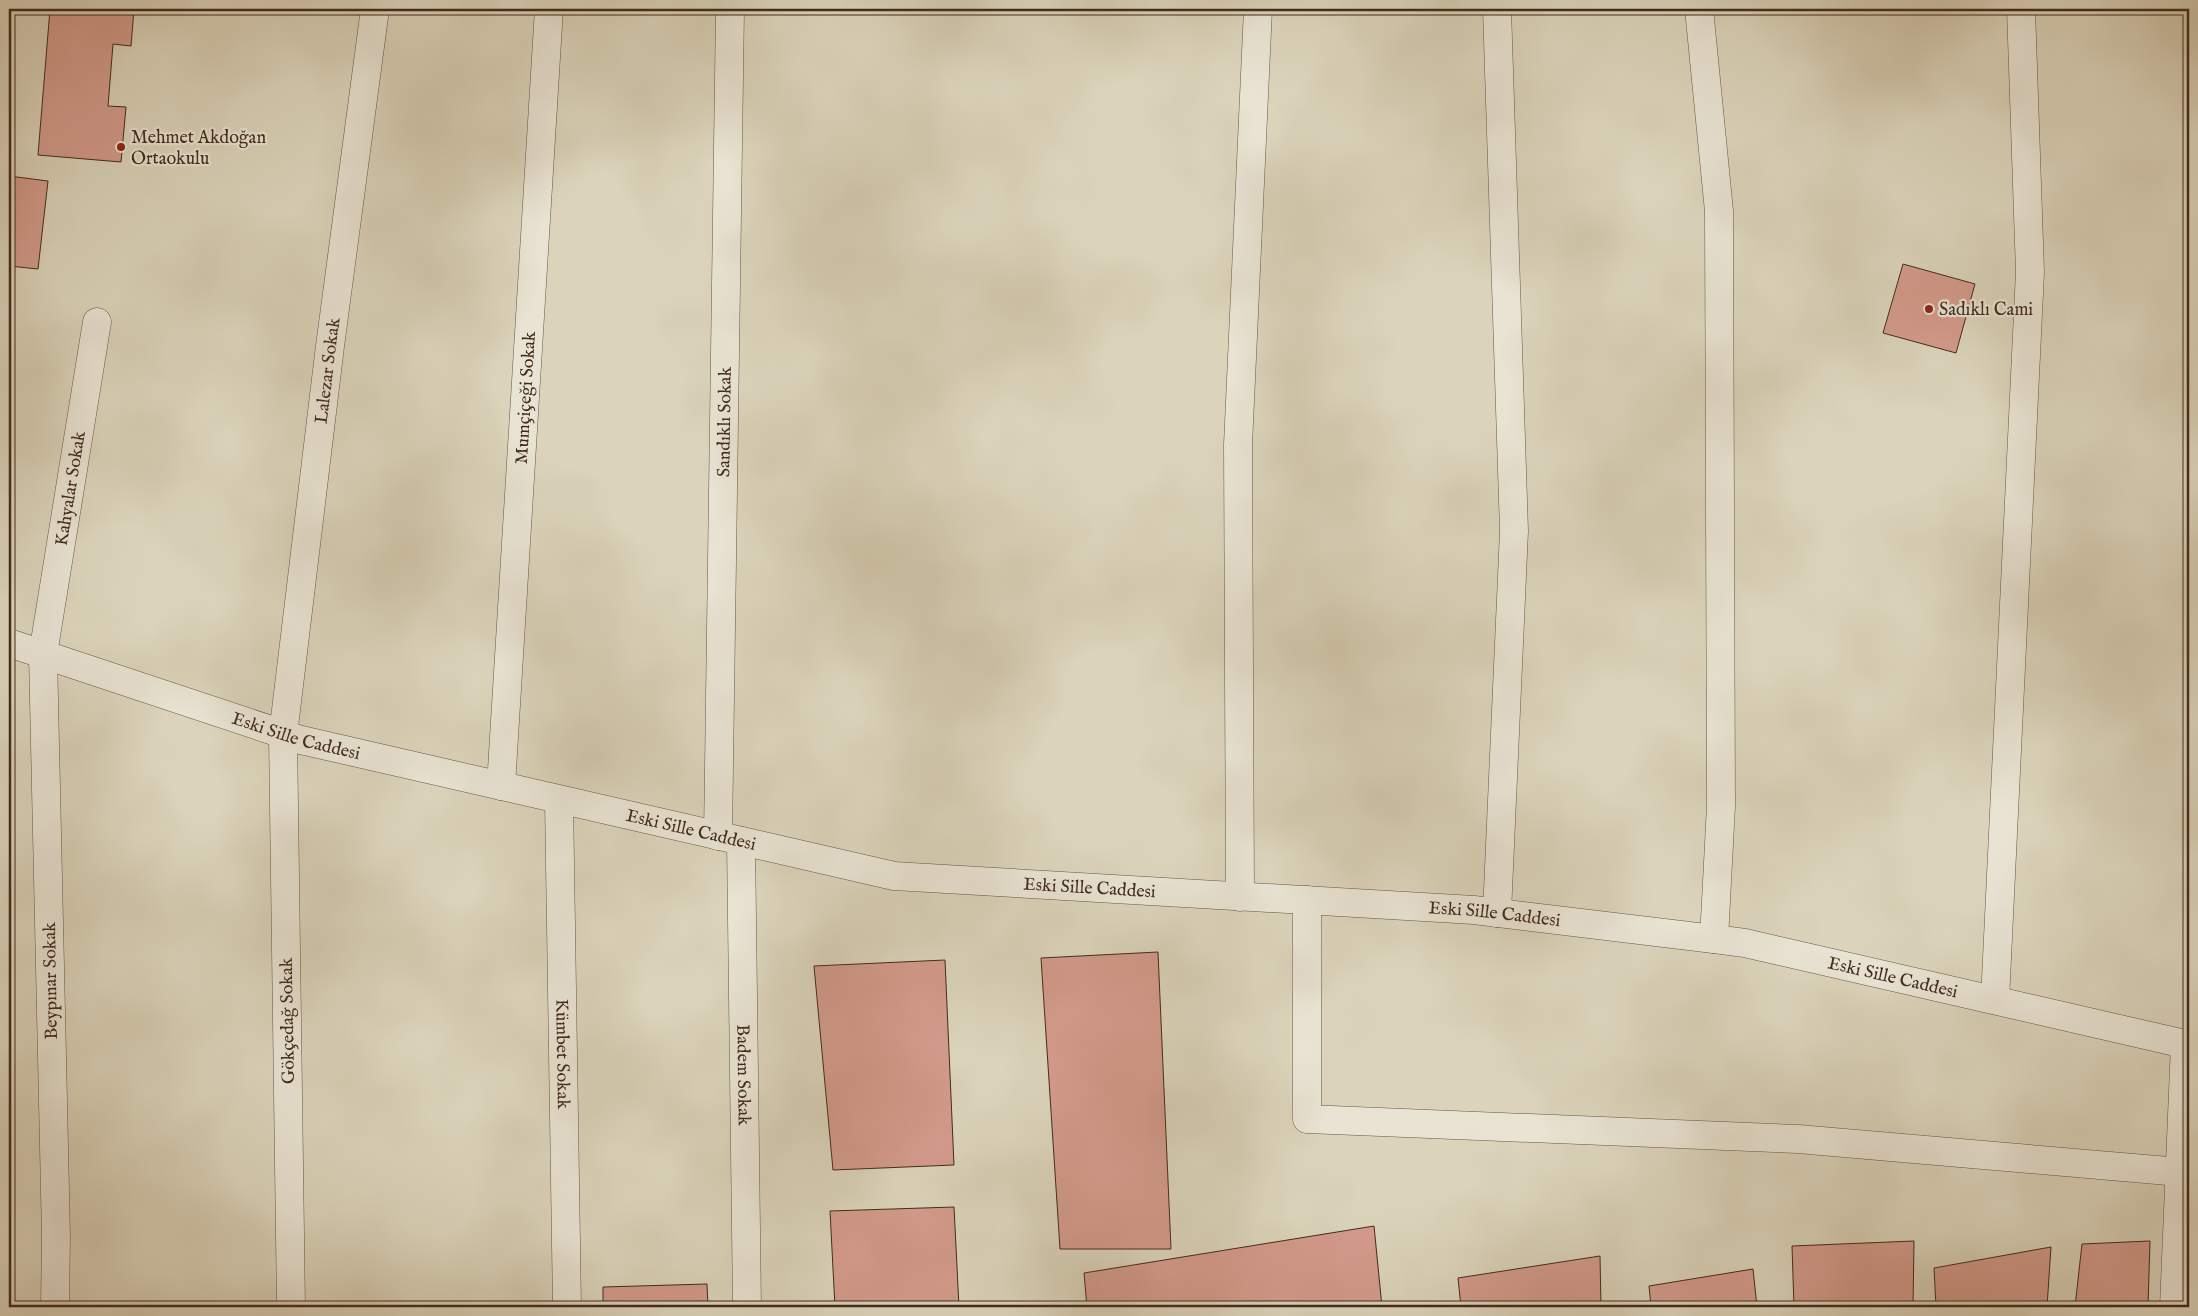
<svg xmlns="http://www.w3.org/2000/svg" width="2198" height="1316" font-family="'IM FELL English',serif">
  <rect width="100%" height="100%" fill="#dbd4bb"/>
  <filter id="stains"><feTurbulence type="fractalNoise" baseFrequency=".004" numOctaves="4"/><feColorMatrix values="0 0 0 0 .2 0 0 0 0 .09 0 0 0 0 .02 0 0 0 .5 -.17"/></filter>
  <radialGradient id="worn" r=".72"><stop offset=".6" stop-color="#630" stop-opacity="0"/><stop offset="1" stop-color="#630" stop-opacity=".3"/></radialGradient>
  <path fill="#d39b8c" stroke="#422b1d" d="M50,9H134L131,46L113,44L108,106L126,107L121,162L38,155Z
    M9,176L48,181L38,269L9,266Z
    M1903,264L1975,284L1956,353L1883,333Z
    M1158,952L1171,1249H1060L1041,958Z
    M945,960L954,1165L833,1170L814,966Z
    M954,1207L959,1307H835L830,1211Z
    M1374,1226L1382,1307H1087L1084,1273Z
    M1914,1241L1913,1307H1794L1792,1246Z
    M2150,1241L2148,1307H2075L2082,1244Z
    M2051,1247L2047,1307H1936L1934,1268Z
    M1600,1256L1601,1307H1461L1458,1278Z
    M1753,1269L1757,1307H1651L1649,1286Z
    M707,1284L708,1307H603V1287Z"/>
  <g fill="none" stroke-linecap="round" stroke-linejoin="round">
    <g stroke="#685544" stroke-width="29">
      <g id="minor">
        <path d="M1497,9L1514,531L1497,913"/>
        <path d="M1699,9L1719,211L1721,806L1714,939"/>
        <path id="s1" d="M9,643L301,740L894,876L1474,910L1714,939L1745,943L2189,1045"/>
        <path id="s2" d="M501,786L549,9"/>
        <path id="s3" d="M559,800L567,1307"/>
        <path id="s4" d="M718,836L730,9"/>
        <path id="s5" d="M741,841L747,1307"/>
        <path d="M1240,897L1238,445L1258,9"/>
        <path d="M1307,900V1119L1798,1139L2180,1172"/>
        <path d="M1995,1000L2030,272L2021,9"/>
        <path id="s6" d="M55,1307L56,1236L43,654L97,322"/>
        <path id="s7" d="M291,1307L283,735L330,346L375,9"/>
        <path d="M2174,1307L2185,1044"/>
      </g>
    </g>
    <use href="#minor" stroke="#e8e3d3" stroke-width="28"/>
  </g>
  <g fill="#8f2418" stroke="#e8e3d3" stroke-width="2">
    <circle cx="121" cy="147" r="5"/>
    <circle cx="1929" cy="309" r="5"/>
  </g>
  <g text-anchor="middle" stroke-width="4.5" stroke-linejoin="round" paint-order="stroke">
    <g font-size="18" fill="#422b1d" stroke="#e8e3d3" text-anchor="start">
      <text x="131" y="143">Mehmet Akdoğan<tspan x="131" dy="21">Ortaokulu</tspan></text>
      <text x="1939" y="315">Sadıklı Cami</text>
    </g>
    <g font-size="18" fill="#422b1d" stroke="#e8e3d3">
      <text dy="6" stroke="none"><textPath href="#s7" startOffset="939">Lalezar Sokak</textPath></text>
      <text dy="6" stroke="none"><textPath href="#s2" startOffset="389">Mumçiçeği Sokak</textPath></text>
      <text dy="6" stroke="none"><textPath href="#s4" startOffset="414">Sandıklı Sokak</textPath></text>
      <text dy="6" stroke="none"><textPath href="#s6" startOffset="821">Kahyalar Sokak</textPath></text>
      <text dy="6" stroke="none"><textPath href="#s1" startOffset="302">Eski Sille Caddesi</textPath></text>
      <text dy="6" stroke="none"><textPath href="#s1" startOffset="708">Eski Sille Caddesi</textPath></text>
      <text dy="6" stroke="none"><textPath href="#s1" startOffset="1112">Eski Sille Caddesi</textPath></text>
      <text dy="6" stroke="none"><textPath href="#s1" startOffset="1518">Eski Sille Caddesi</textPath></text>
      <text dy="6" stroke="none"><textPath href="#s1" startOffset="1922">Eski Sille Caddesi</textPath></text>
      <text transform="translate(50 981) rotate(-91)" y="6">Beypınar Sokak</text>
      <text transform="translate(287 1021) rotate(-91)" y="6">Gökçedağ Sokak</text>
      <text dy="6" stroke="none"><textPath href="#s3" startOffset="254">Kümbet Sokak</textPath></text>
      <text dy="6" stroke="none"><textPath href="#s5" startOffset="234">Badem Sokak</textPath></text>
    </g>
  </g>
  <rect width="2198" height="1316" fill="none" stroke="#dbd4bb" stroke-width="30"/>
  <rect x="10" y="10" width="2178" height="1296" fill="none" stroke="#422b1d" stroke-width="2.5"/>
  <rect x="15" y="15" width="2168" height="1286" fill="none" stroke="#422b1d"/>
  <rect width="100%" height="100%" filter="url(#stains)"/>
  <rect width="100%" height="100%" fill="url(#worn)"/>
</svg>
